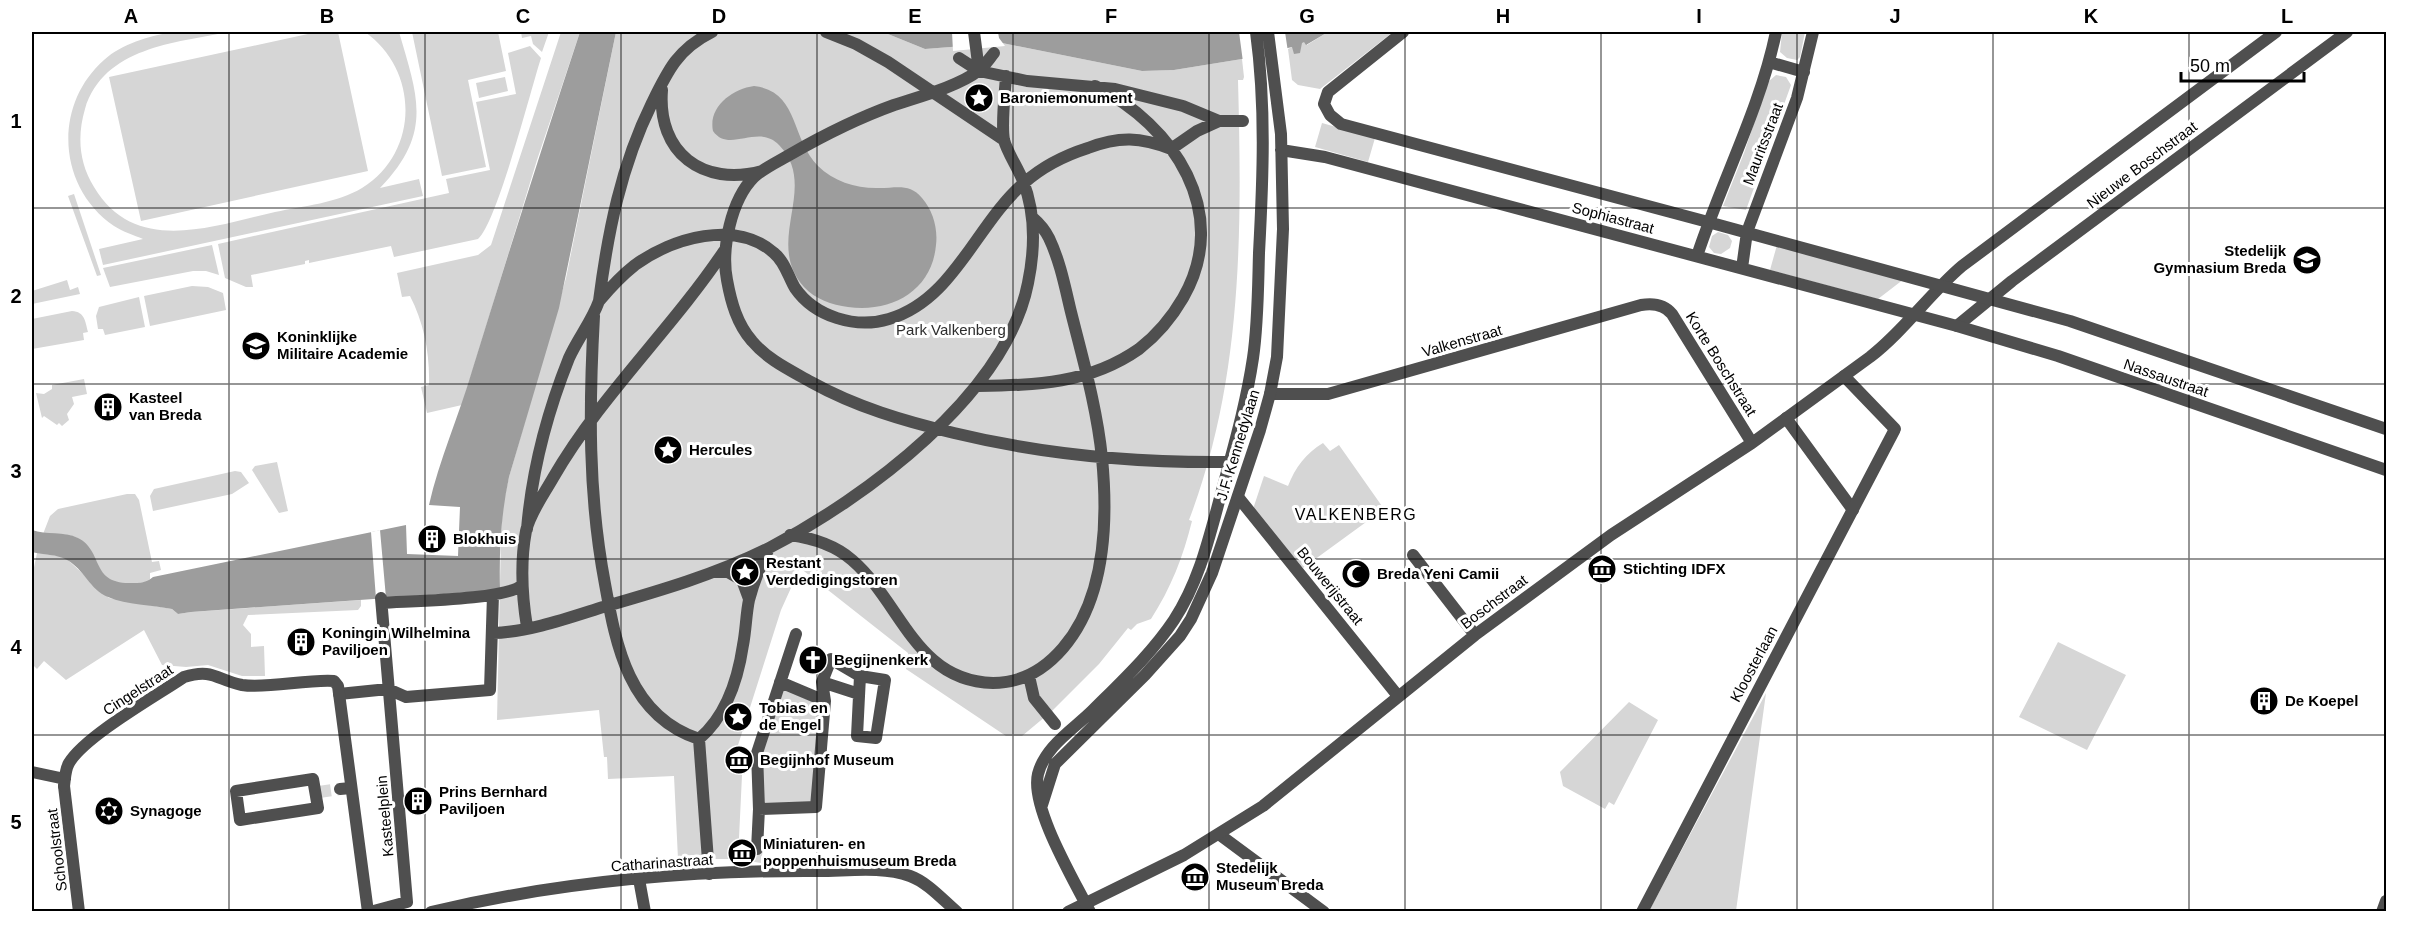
<svg xmlns="http://www.w3.org/2000/svg" width="2418" height="943" font-family="Helvetica,sans-serif">
  <rect width="100%" height="100%" fill="#fff"/>
  <path fill="#d6d6d6" d="M171,32H228C175,43 104,47 85,109C77,136 79,163 94,187C135,256 213,226 275,212C304,206 337,203 362,188C420,152 419,70 365,32H399C418,97 433,133 380,188L419,179L423,196L103,265L99,249L143,239C134,235 123,232 114,226C57,187 53,105 104,60C123,43 148,37 171,32Z
    M317,32H338L368,171L141,221L109,77Z
    M412,32H498L506,71L468,80L486,167L442,176Z
    M521,32H549L542,52L533,44L531,36L522,38Z
    M561,32H580L537,160L462,405L427,413L421,387L429,385C430,354 424,323 410,296L402,297L397,273L478,255L491,245Z
    M616,32H883L925,49L1002,43L1142,71L1174,70L1242,59L1244,77L1243,80H1238C1242,229 1243,379 1189,520L1192,521C1183,557 1171,588 1151,619L1137,624L1131,630L1128,628L1099,664L1052,711L1022,736H1006L906,669L908,653L800,568L781,610L732,764L731,771L742,775L738,859H678L674,776L608,779L607,757H604L599,710L497,720L501,536L503,504L509,477L566,278Z
    M1328,32H1393L1320,89L1298,85L1292,80L1288,49L1304,41L1307,45Z
    M1782,32H1805L1800,57L1797,60L1787,58L1780,52Z
    M530,46L541,58C531,89 497,223 478,239L394,257L391,246L309,263V260L305,261V264L251,275L253,287H246L225,278L218,244L449,193L446,179L490,170L476,102L516,94L508,53Z
    M1776,75L1786,77L1791,85L1746,210L1723,206L1744,153L1768,82Z
    M505,77L508,91L479,98L476,83Z
    M1322,123L1375,138L1368,162L1315,147Z
    M74,194L101,275L97,276L68,196Z
    M1718,232L1728,235L1732,241L1730,248L1721,254L1714,253L1709,247L1712,236Z
    M212,245L219,275L206,271H193L110,287L103,268Z
    M1777,245L1904,279L1878,299L1770,270Z
    M67,280L70,290L78,287L80,294L32,304V291Z
    M192,286L208,287L223,293L226,310L150,326L144,296Z
    M139,297L145,327L105,335L103,329H98L96,316L99,307Z
    M72,311C85,312 85,321 88,332L83,333L84,340L32,349V319Z
    M84,379L87,394L72,397L74,404L67,414L69,420L62,426L59,423L57,425L44,416L42,418L36,393L44,394L52,389V385Z
    M1323,443L1330,451L1339,445L1384,509L1303,568L1253,509L1264,476L1288,486C1295,468 1306,453 1323,443Z
    M277,462L288,511L279,513L252,470L255,466Z
    M235,471L241,472L249,483L232,494L153,511L150,496L154,489Z
    M127,494H135L139,500L152,562L159,561L161,570L150,573V579L147,582C138,583 128,585 119,583C94,579 97,547 75,537C66,533 53,534 43,534L50,516L58,509Z
    M37,553L61,556L69,561L109,598L172,609L178,614L191,612L361,600V606L358,610L248,615L243,625L251,634V647L264,646L265,676H242L208,665L186,667L162,665L144,630L66,680L44,661L37,669L32,664V577Z
    M2058,642L2126,675L2087,750L2019,717Z
    M781,688L820,705L812,802L762,804L760,752Z
    M1766,693L1736,911H1649Z
    M1629,702L1658,720L1614,805L1609,802L1605,809L1563,786L1560,772Z"/>
  <path fill="#9d9d9d" d="M580,32H616L559,308L509,477C501,514 499,552 500,590L191,612L178,614L172,609C152,605 127,605 108,597C90,590 84,569 67,560C57,554 43,555 32,552V530C46,535 64,531 78,538C104,551 90,584 131,583C140,583 146,583 153,577L406,525L407,554L458,556L460,507L429,505C439,460 459,416 472,371C507,257 543,144 580,32Z
    M883,32H1328L1306,45L1304,42L1302,43L1300,53L1294,54L1292,47L1242,59L1174,70L1142,71L1002,43L925,49Z
    M754,86C799,91 790,137 818,166C833,181 855,188 876,188C894,189 909,182 922,198C933,211 938,228 936,245C932,291 891,313 848,307C832,305 815,299 804,287C763,241 820,187 779,145C758,123 729,154 713,131C708,107 732,89 754,86Z"/>
  <path fill="#fff" d="M952,32H998L999,38L1005,46L953,51Z
    M1239,32H1285L1288,52L1243,62Z
    M380,530L386,598L376,599L371,532Z"/>
  <g fill="none" stroke-linecap="round" stroke-linejoin="round">
    <path stroke="#d9d9d9" stroke-width="12" stroke-dasharray="12 6" stroke-linecap="butt" d="M319,792L340,789
      M755,862L757,849"/>
    <path stroke="#4f4f4f" stroke-width="12" d="M826,32L856,44L888,62L1004,140
      M974,32L979,71
      M994,53C989,59 984,67 978,71C959,86 918,97 894,105C858,118 824,135 791,154C779,161 764,168 754,177C731,200 721,249 727,280C731,302 737,324 752,341C768,360 790,370 811,382C856,407 904,421 954,433C1045,455 1136,463 1229,462
      M959,58L979,71L1027,81L1115,89L1183,106L1219,121H1243
      M662,90C657,153 703,187 762,171
      M599,301C610,288 621,276 635,265C672,238 736,219 774,253C785,262 788,276 795,288C815,317 856,329 889,319C954,300 976,224 1024,183C1042,167 1066,155 1088,148C1119,136 1141,137 1171,149L1197,131L1219,121
      M594,316C589,407 588,495 605,584C616,646 629,716 699,739
      M1844,376L1895,429
      M978,386C1036,385 1089,384 1139,349C1157,335 1172,317 1183,298C1232,213 1174,125 1095,86
      M1786,418L1853,510
      M527,529C532,470 547,413 569,358C578,338 592,321 599,301C608,231 621,166 652,103C668,70 678,49 712,32
      M790,535C812,538 835,545 852,560C902,603 915,681 993,683C1021,683 1045,669 1063,648C1106,598 1108,520 1102,458C1097,408 1083,360 1071,312C1065,287 1060,261 1049,238C1045,230 1039,223 1032,217
      M716,572H728L742,580L749,599
      M382,603C408,601 507,600 522,585
      M527,627C522,596 520,563 526,531C530,513 544,494 553,478C601,395 671,330 724,251
      M493,633C529,632 568,618 603,607C659,591 717,574 769,548C865,498 1006,395 1028,283C1035,249 1036,214 1023,181C1018,168 1007,152 1004,140C1001,124 1005,93 1006,76
      M1029,676L1034,698L1055,724
      M780,682L825,701
      M822,682L859,694
      M339,694L388,689L406,697L490,690L493,595
      M313,779L318,808L240,820L236,791Z
      M64,786L79,912
      M340,789L351,788
      M759,809L816,807L825,701L822,682L831,659L860,676L857,736L876,738L885,680L860,676
      M1220,835L1324,912
      M757,849L759,809L757,753L796,634
      M709,874L699,739C726,716 738,679 743,645C746,630 746,614 749,600C754,581 761,564 769,548
      M370,912L407,902L381,598"/>
    <path stroke="#4f4f4f" stroke-width="12" d="M1403,32L1328,92L1324,104L1330,115L1341,124L1708,222
      M1957,326L2012,281L2347,32
      M1270,394H1328L1641,305C1653,303 1664,304 1672,314L1752,443
      M1238,497L1398,696
      M1413,555L1475,635
      M32,772L65,779
      M64,786C65,779 65,770 69,763C85,736 156,696 184,677C213,668 217,680 242,685C267,689 307,679 334,681L338,686L368,912
      M639,879L645,912
      M431,912C558,882 689,870 819,871C848,871 882,866 910,876C927,882 943,900 957,912
      M1068,912L1184,855L1263,806L1475,635L1611,535L1752,443L1870,357C1904,331 1929,294 1962,266L2276,32
      M1642,912L1894,431
      M2382,912L2386,901"/>
    <path stroke="#4f4f4f" stroke-width="12" d="M1769,62L1804,72
      M1281,150L1325,157L1957,326L2058,356L2386,470
      M1708,222L2070,321L2386,429
      M1697,256C1722,180 1760,109 1776,32
      M1742,268L1747,232L1797,98L1813,32
      M1042,805L1055,764L1145,675L1180,636L1191,619L1212,573L1260,430L1270,394L1277,357L1283,229L1281,134L1268,32
      M1090,912C1074,880 1030,807 1038,774C1045,746 1074,729 1093,710C1121,682 1152,653 1174,620C1199,582 1209,538 1221,494C1233,449 1246,405 1253,358C1258,324 1258,288 1259,253C1263,178 1266,106 1256,32"/>
  </g>
  <path fill="none" stroke="#000" stroke-width="1.5" stroke-opacity="0.55" d="M229,32V912M425,32V912M621,32V912M817,32V912M1013,32V912M1209,32V912M1405,32V912M1601,32V912M1797,32V912M1993,32V912M2189,32V912M32,208H2386M32,384H2386M32,559H2386M32,735H2386"/>
  <defs>
    <g id="sight-disc" transform="scale(1.5)"><circle r="9.5" fill="#000" stroke="#fff"/><path d="M0-6L1.8-2.2L6-1.7L2.9 1.2L3.7 5.4L0 3.3L-3.7 5.4L-2.9 1.2L-6-1.7L-1.8-2.2Z" fill="#fff"/></g>
    <g id="school-disc" transform="scale(1.5)"><circle r="9.5" fill="#000" stroke="#fff"/><path d="M0-5L7-2L0 1L-7-2ZM-4 1L0 2.5L4 1V4Q0 6-4 4Z" fill="#fff"/></g>
    <g id="university-disc" transform="scale(1.5)"><circle r="9.5" fill="#000" stroke="#fff"/><path d="M0-5L7-2L0 1L-7-2ZM-4 1L0 2.5L4 1V4Q0 6-4 4Z" fill="#fff"/></g>
    <g id="building-disc" transform="scale(1.5)"><circle r="9.5" fill="#000" stroke="#fff"/><path d="M-4-6H4V6H1V3H-1V6H-4ZM-2.5-4.3h1.7v1.8h-1.7ZM.8-4.3h1.7v1.8H.8ZM-2.5-1h1.7V.8h-1.7ZM.8-1h1.7V.8H.8Z" fill="#fff"/></g>
    <g id="museum-disc" transform="scale(1.5)"><circle r="9.5" fill="#000" stroke="#fff"/><path d="M0-6L6-3V-2H-6V-3ZM-5-1h2V3h-2ZM-1-1h2V3h-2ZM3-1h2V3H3ZM-6 4H6V6H-6Z" fill="#fff"/></g>
    <g id="mosque-disc" transform="scale(1.5)"><circle r="9.5" fill="#000" stroke="#fff"/><path d="M3.5-4.9A6 6 0 1 0 3.5 4.9A5 5 0 1 1 3.5-4.9Z" fill="#fff"/></g>
    <g id="church-disc" transform="scale(1.5)"><circle r="9.5" fill="#000" stroke="#fff"/><path d="M-1.2-6h2.4v3.5h3.3v2.4h-3.3V6h-2.4V-.1h-3.3v-2.4h3.3Z" fill="#fff"/></g>
    <g id="synagogue-disc" transform="scale(1.5)"><circle r="9.5" fill="#000" stroke="#fff"/><path d="M0-6.5L5.6 3.2H-5.6ZM0 6.5L5.6-3.2H-5.6Z" fill="#fff"/></g>
  </defs>
  <g fill-rule="evenodd">
    <use href="#sight-disc" x="979" y="98"/>
    <use href="#school-disc" x="2307" y="260"/>
    <use href="#university-disc" x="256" y="346"/>
    <use href="#building-disc" x="108" y="407"/>
    <use href="#sight-disc" x="668" y="450"/>
    <use href="#building-disc" x="432" y="539"/>
    <use href="#museum-disc" x="1602" y="569"/>
    <use href="#sight-disc" x="745" y="572"/>
    <use href="#mosque-disc" x="1356" y="574"/>
    <use href="#building-disc" x="301" y="642"/>
    <use href="#church-disc" x="813" y="660"/>
    <use href="#building-disc" x="2264" y="701"/>
    <use href="#sight-disc" x="738" y="717"/>
    <use href="#museum-disc" x="739" y="760"/>
    <use href="#building-disc" x="418" y="801"/>
    <use href="#synagogue-disc" x="109" y="811"/>
    <use href="#museum-disc" x="742" y="853"/>
    <use href="#museum-disc" x="1195" y="877"/>
  </g>
  <g text-anchor="middle" stroke-width="6" stroke-linejoin="round" paint-order="stroke">
    <g font-size="15" font-weight="bold" fill="#000" stroke="#fff" text-anchor="start">
      <text x="1000" y="103">Baroniemonument</text>
      <text x="2286" y="256" text-anchor="end">Stedelijk<tspan x="2286" dy="17">Gymnasium Breda</tspan></text>
      <text x="277" y="342">Koninklijke<tspan x="277" dy="17">Militaire Academie</tspan></text>
      <text x="129" y="403">Kasteel<tspan x="129" dy="17">van Breda</tspan></text>
      <text x="689" y="455">Hercules</text>
      <text x="453" y="544">Blokhuis</text>
      <text x="766" y="568">Restant<tspan x="766" dy="17">Verdedigingstoren</tspan></text>
      <text x="1623" y="574">Stichting IDFX</text>
      <text x="1377" y="579">Breda Yeni Camii</text>
      <text x="322" y="638">Koningin Wilhelmina<tspan x="322" dy="17">Paviljoen</tspan></text>
      <text x="834" y="665">Begijnenkerk</text>
      <text x="2285" y="706">De Koepel</text>
      <text x="759" y="713">Tobias en<tspan x="759" dy="17">de Engel</tspan></text>
      <text x="760" y="765">Begijnhof Museum</text>
      <text x="439" y="797">Prins Bernhard<tspan x="439" dy="17">Paviljoen</tspan></text>
      <text x="130" y="816">Synagoge</text>
      <text x="763" y="849">Miniaturen- en<tspan x="763" dy="17">poppenhuismuseum Breda</tspan></text>
      <text x="1216" y="873">Stedelijk<tspan x="1216" dy="17">Museum Breda</tspan></text>
    </g>
    <g font-size="15" fill="#000" stroke="#fff">
      <text transform="translate(1763 144) rotate(-69)" y="5">Mauritsstraat</text>
      <text transform="translate(2142 165) rotate(-37)" y="5">Nieuwe Boschstraat</text>
      <text transform="translate(1613 218) rotate(15)" y="5">Sophiastraat</text>
      <text transform="translate(1462 341) rotate(-16)" y="5">Valkenstraat</text>
      <text transform="translate(1721 364) rotate(58)" y="5">Korte Boschstraat</text>
      <text transform="translate(2166 378) rotate(19)" y="5">Nassaustraat</text>
      <text transform="translate(1238 445) rotate(-73)" y="5">J.F. Kennedylaan</text>
      <text transform="translate(1330 586) rotate(51)" y="5">Bouwerijstraat</text>
      <text transform="translate(1494 602) rotate(-37)" y="5">Boschstraat</text>
      <text transform="translate(1754 664) rotate(-62)" y="5">Kloosterlaan</text>
      <text transform="translate(138 690) rotate(-33)" y="5">Cingelstraat</text>
      <text transform="translate(385 816) rotate(-95)" y="5">Kasteelplein</text>
      <text transform="translate(57 850) rotate(-97)" y="5">Schoolstraat</text>
      <text transform="translate(662 863) rotate(-4)" y="5">Catharinastraat</text>
    </g>
    <g font-size="15" fill="#2d2d2d" stroke="#fff">
      <text x="951" y="335">Park Valkenberg</text>
    </g>
    <g font-size="16" letter-spacing="1.5" fill="#000" stroke="#fff">
      <text x="1356" y="520">VALKENBERG</text>
    </g>
  </g>
  <rect width="2418" height="943" fill="none" stroke="#ffffff" stroke-width="66"/>
  <path d="M2181 72v9h123v-9" fill="none" stroke="#000000" stroke-width="3"/>
  <text x="2190" y="72" font-size="18" fill="#000000" stroke="#ffffff" stroke-width="4.5" paint-order="stroke">50 m</text>
  <rect x="33" y="33" width="2352" height="877" fill="none" stroke="#000" stroke-width="2"/>
  <g font-size="20" text-anchor="middle" font-weight="bold" fill="#000">
    <text x="131" y="23">A</text>
    <text x="327" y="23">B</text>
    <text x="523" y="23">C</text>
    <text x="719" y="23">D</text>
    <text x="915" y="23">E</text>
    <text x="1111" y="23">F</text>
    <text x="1307" y="23">G</text>
    <text x="1503" y="23">H</text>
    <text x="1699" y="23">I</text>
    <text x="1895" y="23">J</text>
    <text x="2091" y="23">K</text>
    <text x="2287" y="23">L</text>
    <text x="16" y="128">1</text>
    <text x="16" y="303">2</text>
    <text x="16" y="478">3</text>
    <text x="16" y="654">4</text>
    <text x="16" y="829">5</text>
  </g>
</svg>
